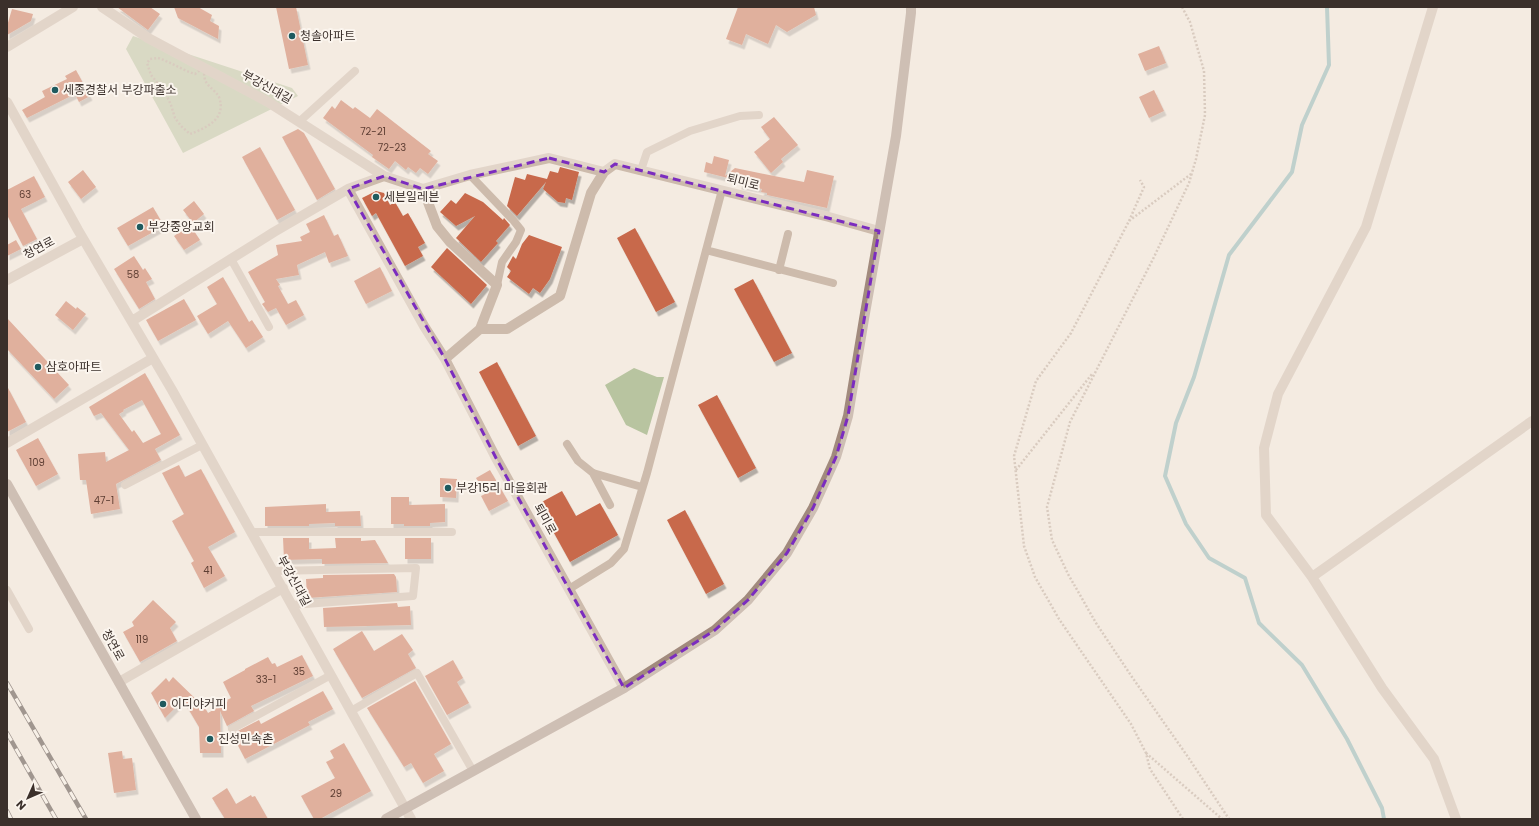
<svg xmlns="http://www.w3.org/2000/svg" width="1539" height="826" font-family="Poppins,'Noto Sans KR',sans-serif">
  <defs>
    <filter id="shadow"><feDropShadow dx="2.5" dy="4.5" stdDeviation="0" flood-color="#0004"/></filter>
  </defs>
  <rect width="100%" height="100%" fill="#f4ebe1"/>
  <path fill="#b8c4a0" d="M133,36L292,88L298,96L183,153L126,49Z
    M634,368L657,377H664L647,435L626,425L605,385Z"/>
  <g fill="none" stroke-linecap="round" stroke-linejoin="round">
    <path stroke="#7fb0b2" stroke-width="4" d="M1327,7L1329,65L1302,125L1292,172L1229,255L1194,377L1176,423L1165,476L1186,524L1209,558L1245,578L1259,623L1302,665L1347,739L1382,808L1384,819"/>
  </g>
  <path fill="#c8694b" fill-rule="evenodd" filter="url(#shadow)" d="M117,7H150L160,14L148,30Z
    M174,7H198L212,15L210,21L219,26L218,39L178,18Z
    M276,7H296L308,65L289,69Z
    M738,7H814L816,15L787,32L776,25L768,44L746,34L742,45L726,39Z
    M12,9L33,14L31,21L7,35V26Z
    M1159,46L1166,63L1145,71L1138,54Z
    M76,70L90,96L79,102L75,94L27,118L22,110L45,97L42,91L67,79L65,76Z
    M1154,90L1164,111L1149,118L1139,97Z
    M341,100L353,109L355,107L370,118L377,109L431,151L428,154L438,161L428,174L420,168L416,173L408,167L406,170L395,161L389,169L372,157L373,155L323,118L332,106L335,109Z
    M774,117L798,145L781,159L783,162L771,173L754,152L770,139L761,127Z
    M298,129L304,133L335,189L317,200L282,137Z
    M260,147L295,210L277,220L242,157Z
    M714,156L729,160L725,176L735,168L804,182L807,170L834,176L827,208L767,195V193L761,192L762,189L739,185L740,181L704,172L706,162L712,164Z
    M560,167L579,172L572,200L566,198L565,203L558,202L543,189L546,182L517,216L507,206L515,177L525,180L527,174L547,179L550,171L558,173Z
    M83,170L96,187L81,199L68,182Z
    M34,176L45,197L21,209L37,239L23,246L7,215V190Z
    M376,191L384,193L390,205L395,202L403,216L408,213L425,243L418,247L423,256L405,266L376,213L372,216L362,198Z
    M465,193L483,202L503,220L504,218L510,225L496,241L498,243L481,262L456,238L475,216L456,226L440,212L451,200L456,204Z
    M194,201L204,214L193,223L183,210Z
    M153,207L164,226L128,246L117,228Z
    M324,215L334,236L338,234L348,256L329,263L325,252L297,265L299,275L276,279L280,285L278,286L288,304L296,300L304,315L286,325L276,308L268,312L262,304L265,302L248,272L278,255L276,245L302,241L300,237L310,232L306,224Z
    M190,225L200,240L184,250L174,236Z
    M635,228L675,302L656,312L617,238Z
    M529,235L562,247L550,279L540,293L533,288L529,294L507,277L511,271L507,267L513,256L516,259L522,244Z
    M16,240L21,249L7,256V245Z
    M447,248L487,285L471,304L431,267Z
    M134,256L143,270L145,268L152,279L146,282L155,299L139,309L114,269Z
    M380,267L392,291L366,304L354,281Z
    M223,277L249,322L252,320L263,337L246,348L228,321L208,334L197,316L217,304L207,287Z
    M753,279L792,353L774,362L734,289Z
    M184,299L196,320L158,341L146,320Z
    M66,301L76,309L77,307L86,314L73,330L55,315Z
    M7,318L69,385L54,399L7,349Z
    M497,362L536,436L518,446L479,372Z
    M145,373L180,435L155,449L161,460L116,484L120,509L91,514L86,480H80L78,454L105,452L106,462L129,450L101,413L94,416L89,407ZM142,400L161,434L143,443L134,430L132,432L119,414L124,411L123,410Z
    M7,386L26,422L7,432Z
    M717,395L756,468L738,478L698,405Z
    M38,438L58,474L36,486L16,450Z
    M179,465L185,477L201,469L235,532L208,547L225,576L204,588L191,563L194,561L172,521L184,514L162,473Z
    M490,470L508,501L489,511L481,496L485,494L476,478Z
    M440,478L457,479L456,498L440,497Z
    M562,491L576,516L600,503L618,535L570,562L538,504Z
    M391,497H409V505L445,504V522L430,523V526H404V524H391Z
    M326,504V512L360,511L361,526H335V523L309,524V526H265V507Z
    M685,510L724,584L706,594L667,520Z
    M283,538H309V549L336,548L335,538H361V541L375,540L388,563L322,564V559L284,560Z
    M405,538H431V559H405Z
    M394,574L396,577L397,592L307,598L306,579L323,578V575Z
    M153,600L176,622L170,628L177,641L140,662L123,632L134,626L132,622Z
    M397,603L398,607L410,606L411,625L324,627L323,608Z
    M362,631L374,651L402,634L413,650L408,654L416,668L362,698L333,649Z
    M302,655L313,676L251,706L254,711L227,726L220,711L221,753H200L199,727L183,700L165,718L151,693L166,678L169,682L173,677L201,704L202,703L208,713L228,701L227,700L231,698L223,682L245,670V669L268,657L272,664L275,663L277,667Z
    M453,660L463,678L457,682L469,703L447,715L425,676Z
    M415,681L451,744L434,754L444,771L423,783L411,763L404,767L367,708Z
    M323,691L333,709L308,722L310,725L245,759L232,734L259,720L261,724Z
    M344,743L371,791L320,819H314L301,796L335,778L326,762L334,758L330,751Z
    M122,751L123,759L132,758L136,790L114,793L108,753Z
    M227,788L236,804L251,795L252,797L255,796L268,819H225L212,798Z"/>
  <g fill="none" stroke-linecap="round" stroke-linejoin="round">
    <path stroke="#b9a596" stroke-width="2.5" stroke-dasharray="2 2" stroke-linecap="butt" d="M1182,7L1190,22L1204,71L1205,115L1196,159L1189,183L1154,257L1070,422L1047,507L1052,540L1068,574L1096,623L1132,677L1188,757L1229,819
      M158,58C171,62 182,70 195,74L203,68C204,71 204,76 205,80C208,87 216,91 219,97C227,119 206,128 190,134L181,126L175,118L171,105L165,92L151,75L147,63L150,59Z
      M1129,221L1144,187L1140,180
      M1016,470L1092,374
      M1146,753L1222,819
      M1183,819L1150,769L1146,753L1131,724L1059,619L1035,577L1024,546L1014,456L1036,381L1071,333L1129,221L1191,174"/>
    <path stroke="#cdbbac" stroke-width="8" d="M300,121L355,71
      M641,170L647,152L690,131L740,116L759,115
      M470,175L513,220L521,230L516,242L502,262L497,285
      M706,250L833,283
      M231,259L269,327
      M779,270L788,234
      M567,444L578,461L593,473L642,487
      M593,473L610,505
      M125,485L202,445
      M251,532H452
      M273,571L416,568L413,596L292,605
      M569,589L611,563L624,549L647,473L722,190
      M7,590L29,629
      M351,711L417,673L473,771
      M232,729L331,675"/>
    <path stroke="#cdbbac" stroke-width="10" d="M102,7L148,38L268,102L384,176L348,189L274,232L132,321
      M1433,7L1366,227L1278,394L1264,448L1266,515L1312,577L1382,688L1434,759L1456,819
      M7,47L73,7
      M7,102L78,230L172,390L411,819
      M604,172L591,193L560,296L507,329H480L445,359L496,458L624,688
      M384,176L423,189L470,175L549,158L604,172L615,164L829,217L879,231
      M348,189L424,326L445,359
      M423,189L437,226L450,242L497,285L480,329
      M7,280L83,239
      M7,443L153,358
      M1312,577L1532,421
      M119,682L283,588"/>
    <path stroke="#a18a7d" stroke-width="10" d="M7,484L196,819
      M386,819L624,688L715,630L748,600L787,553L813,508L836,457L848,416L864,319L896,136L911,13V7"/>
    <g stroke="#3b302b" stroke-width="4.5">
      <path id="rail" d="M7,683L86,819
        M7,733L56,819
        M7,811L11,819"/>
    </g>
    <use href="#rail" stroke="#fbf5ee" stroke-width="3" stroke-dasharray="9" stroke-linecap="butt"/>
  </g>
  <path d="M0 0H1539V826H0ZM549,158L604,172L615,164L879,231L848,416L836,457L813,508L787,553L748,600L715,630L624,688L496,458L445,359L348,189L384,176L423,189Z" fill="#f4ebe1" fill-opacity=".55" fill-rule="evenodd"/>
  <path fill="none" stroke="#7b2cbf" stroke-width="3" stroke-dasharray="8 5" stroke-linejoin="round" d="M549,158L604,172L615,164L879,231L848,416L836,457L813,508L787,553L748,600L715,630L624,688L496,458L445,359L348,189L384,176L423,189Z"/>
  <g fill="#1f5a5e" stroke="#fbf5ee" stroke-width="1.5">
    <circle cx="292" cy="36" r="4"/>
    <circle cx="55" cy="90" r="4"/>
    <circle cx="376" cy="197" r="4"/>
    <circle cx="140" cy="227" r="4"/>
    <circle cx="38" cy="367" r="4"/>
    <circle cx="448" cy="488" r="4"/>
    <circle cx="163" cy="704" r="4"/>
    <circle cx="210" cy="739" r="4"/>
  </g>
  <g text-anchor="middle" stroke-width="4" stroke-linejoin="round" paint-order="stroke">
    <g font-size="10" fill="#5e3e33">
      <text x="373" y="135">72-21</text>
      <text x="392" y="151">72-23</text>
      <text x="25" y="198">63</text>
      <text x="133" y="278">58</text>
      <text x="37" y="466">109</text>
      <text x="104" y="504">47-1</text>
      <text x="208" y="574">41</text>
      <text x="142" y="643">119</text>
      <text x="299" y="675">35</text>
      <text x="266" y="683">33-1</text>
      <text x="336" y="797">29</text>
    </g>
    <g font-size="12" fill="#3b302b" stroke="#fbf5ee" text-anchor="start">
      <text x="300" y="40">청솔아파트</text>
      <text x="63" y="94">세종경찰서 부강파출소</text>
      <text x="384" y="201">세븐일레븐</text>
      <text x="148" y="231">부강중앙교회</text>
      <text x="46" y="371">삼호아파트</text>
      <text x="456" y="492">부강15리 마을회관</text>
      <text x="171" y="708">이디야커피</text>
      <text x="218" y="743">진성민속촌</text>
    </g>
    <g font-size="12" fill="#3b302b" stroke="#fbf5ee">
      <text transform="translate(267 87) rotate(29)" y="4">부강신대길</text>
      <text transform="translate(743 182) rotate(14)" y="4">퇴미로</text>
      <text transform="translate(39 248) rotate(-28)" y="4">청연로</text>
      <text transform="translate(545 519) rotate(61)" y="4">퇴미로</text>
      <text transform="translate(294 581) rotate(61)" y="4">부강신대길</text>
      <text transform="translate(113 645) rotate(61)" y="4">청연로</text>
    </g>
  </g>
  <rect width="1539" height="826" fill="none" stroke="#3b302b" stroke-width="16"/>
  <g transform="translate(28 798) rotate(225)" stroke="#fbf5ee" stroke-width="3" paint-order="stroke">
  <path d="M0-3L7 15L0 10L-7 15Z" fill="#3b302b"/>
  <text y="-6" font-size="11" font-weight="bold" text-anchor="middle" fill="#3b302b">N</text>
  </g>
</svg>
